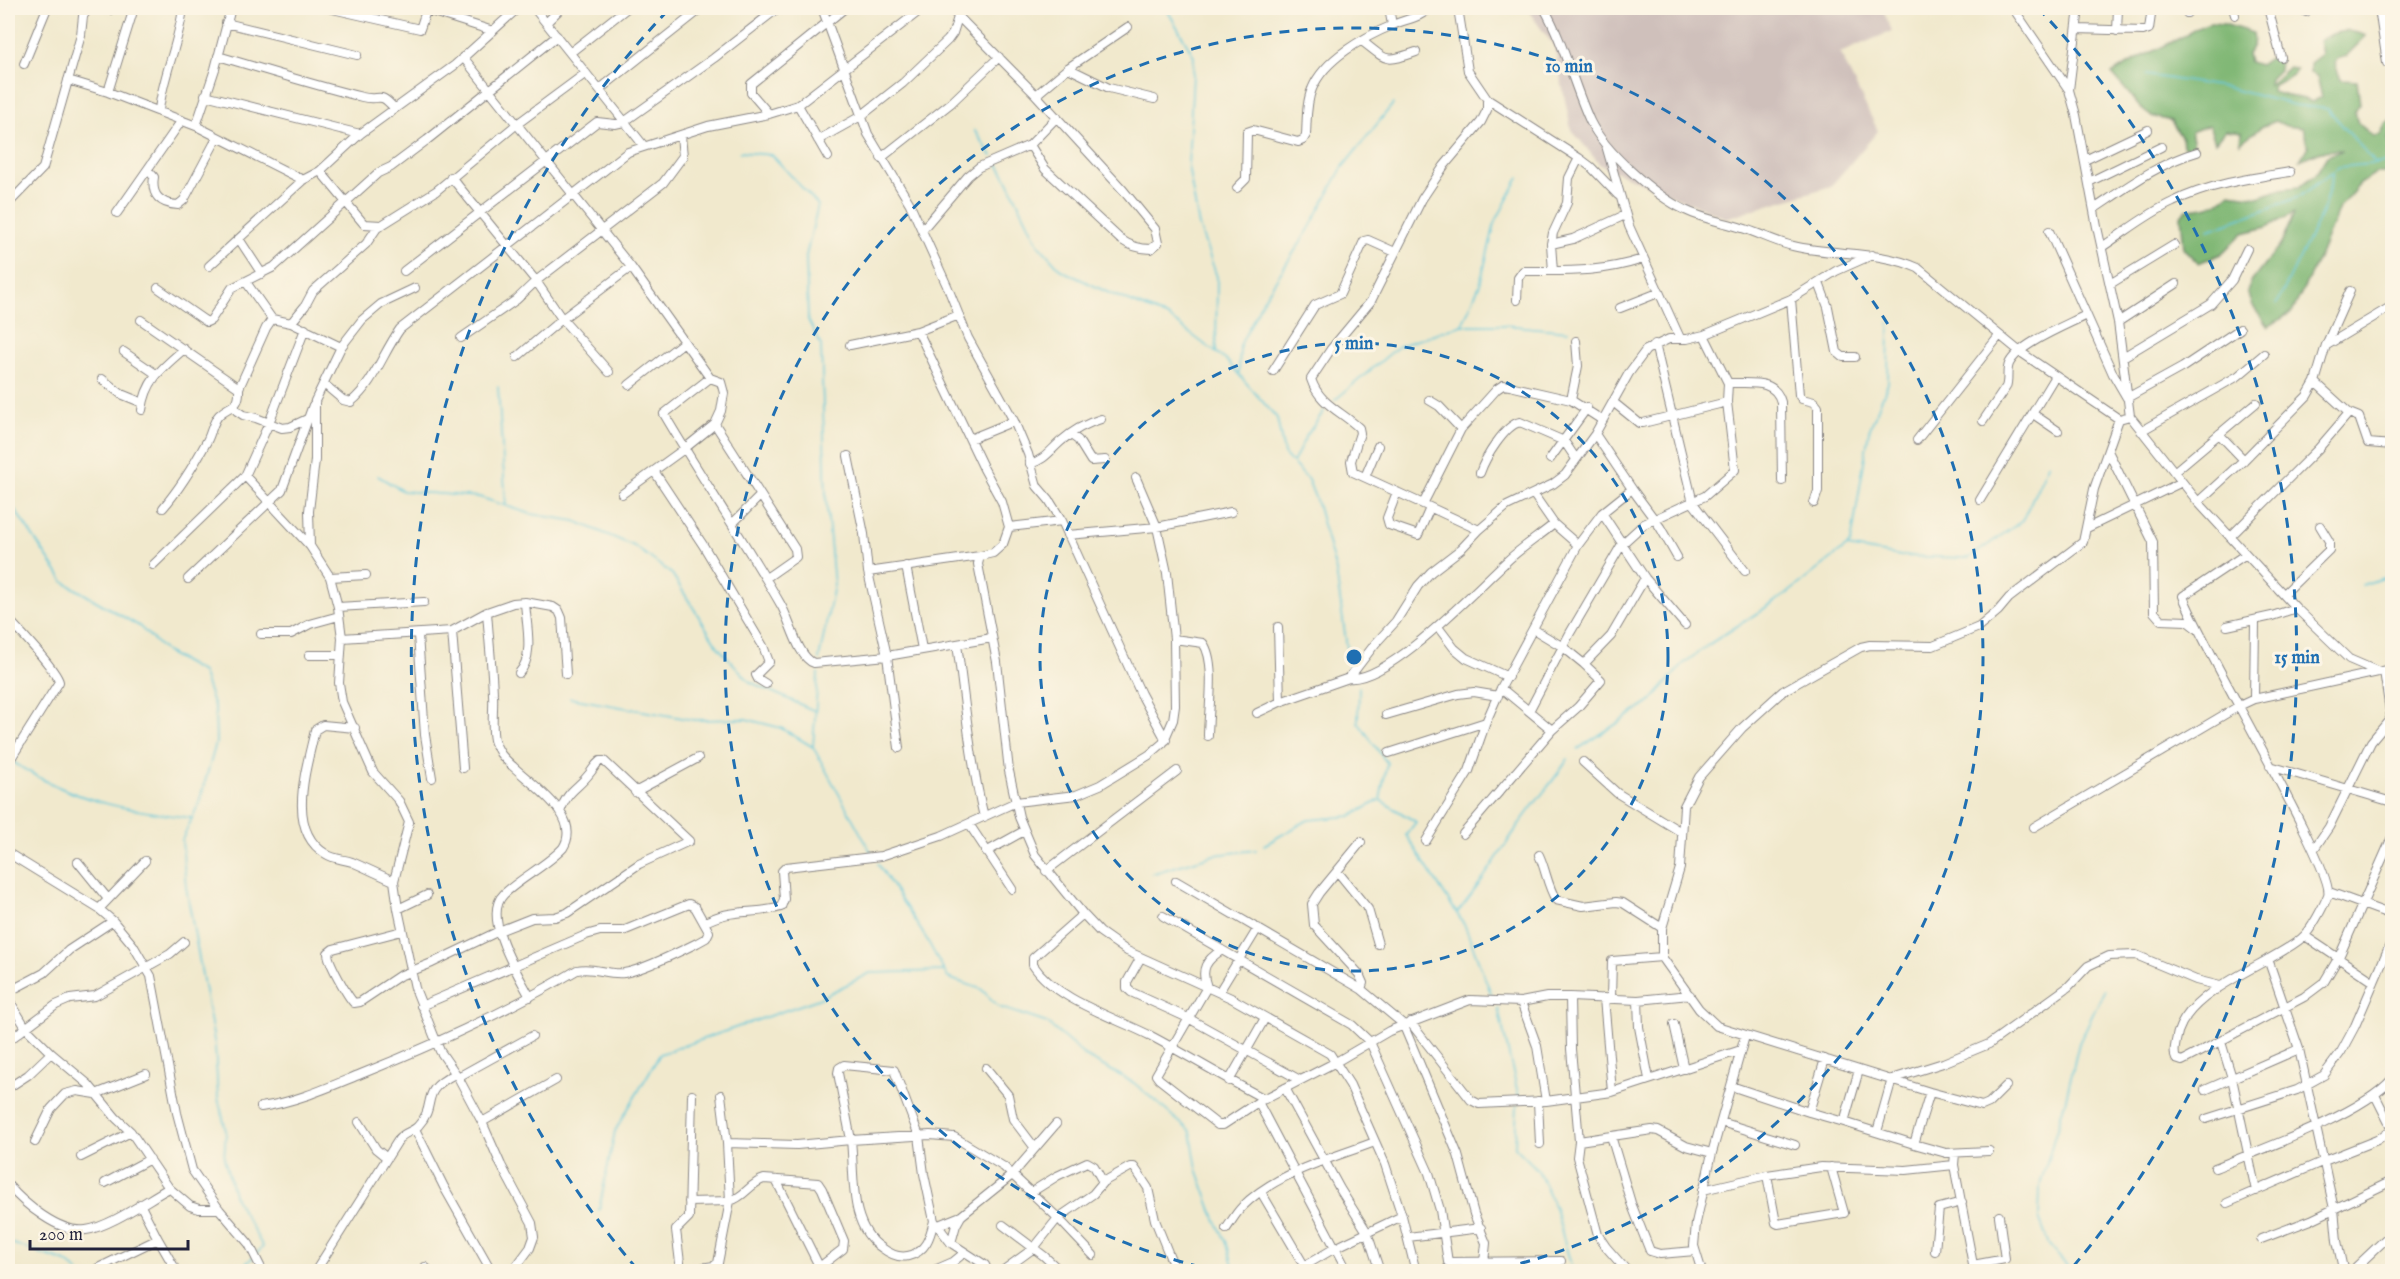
<svg xmlns="http://www.w3.org/2000/svg" width="2400" height="1279" font-family="'IM FELL English',serif">
  <rect width="100%" height="100%" fill="#fcf5e5"/>
  <filter id="ink" filterUnits="userSpaceOnUse"><feTurbulence type="fractalNoise" baseFrequency=".0167" numOctaves="2"/><feDisplacementMap in="SourceGraphic" scale="12" xChannelSelector="R" yChannelSelector="G"/><feConvolveMatrix kernelMatrix="1 2 1 2 8 2 1 2 1" color-interpolation-filters="sRGB"/></filter>
  <filter id="wash" filterUnits="userSpaceOnUse"><feTurbulence type="fractalNoise" baseFrequency=".008" numOctaves="4" result="noise"/><feDisplacementMap in="SourceGraphic" scale="24" xChannelSelector="R" yChannelSelector="G"/><feGaussianBlur stdDeviation="1.35" result="paint"/><feColorMatrix in="noise" values="0 0 0 0 0 0 0 0 0 0 0 0 0 0 0 0 0 1.4 0 .05"/><feComposite in="paint" operator="in"/></filter>
  <g filter="url(#wash)">
    <rect width="100%" height="100%" fill="#f1e9cd"/>
    <path fill="#cfc0bb" d="M1526,8H1882L1892,31L1840,53L1878,131L1831,186L1726,218L1600,165L1571,129L1554,46Z"/>
    <path fill="#81b876" stroke="#526d58" stroke-width="1.5" d="M2210,23L2224,24L2253,33C2255,42 2253,47 2247,54L2249,62L2260,65L2271,57L2280,60L2279,70L2270,79L2269,85L2288,68L2297,69L2293,75L2274,85L2272,91C2286,99 2299,95 2312,102L2322,97L2317,76L2310,73V63L2322,54L2319,41C2334,31 2348,28 2366,36L2346,56L2337,59L2335,64L2341,80L2357,81L2360,104L2354,111L2358,123L2373,136L2380,135L2386,123L2392,120V133L2388,138L2392,150V173H2377L2360,184L2339,208L2320,255L2292,312L2268,327L2254,308L2247,291L2252,281L2282,242L2294,213L2267,227L2243,233L2221,254L2198,263L2184,249L2181,216L2186,209C2206,208 2216,206 2230,193L2259,197L2281,189L2299,187L2316,174L2327,156L2343,150L2321,151L2300,160L2308,146L2303,128L2286,126L2276,121L2263,126L2240,143L2241,132L2225,130L2215,142L2209,125L2191,132L2195,149L2190,151L2183,146L2182,138L2171,121L2151,116L2144,111L2112,74C2134,59 2157,50 2180,38C2191,32 2198,26 2210,23Z"/>
    <g fill="none" stroke-linecap="round" stroke-linejoin="round">
      <path stroke="#5ec6da" stroke-width="1.5" d="M1166,8L1194,56L1188,166L1199,226L1217,277L1216,352
        M2146,75L2224,87L2294,105L2328,109L2376,164
        M974,130L992,156
        M740,152L772,155L818,205L806,256L808,320L821,345L826,498L834,585L819,659
        M997,163L1006,177L1038,244L1061,270L1109,293L1168,317L1227,361L1277,418L1284,454L1308,480L1316,500L1336,571L1350,669
        M2209,230L2299,197L2339,167L2392,162
        M2277,304L2324,208L2333,173
        M1462,325H1505L1568,331
        M1239,373L1240,345L1263,300L1309,229L1342,168L1393,104
        M498,387L506,506
        M1335,400L1399,346L1462,325L1480,284L1495,223L1519,177
        M1293,463L1305,438L1324,411
        M378,476L403,491L479,497L531,514L575,521L634,546L672,574L718,647L750,682L815,711
        M8,503L13,507L64,582L139,626L166,652L202,672L215,709L216,743L199,803L182,840L186,887L215,1046L218,1098L226,1131L224,1158L235,1198L263,1247L256,1254
        M1847,547L1901,556L1969,558L2022,521L2049,463
        M2362,585L2392,575
        M818,673L813,747L872,854
        M1359,687L1358,722L1387,763L1380,800L1416,822L1406,835L1465,926L1492,996
        M570,698L694,720L746,719L781,728L813,747
        M1578,749L1650,702L1683,664L1708,645L1788,593L1851,543L1869,431L1888,383L1889,323
        M13,762C72,801 124,810 192,818
        M1264,845L1308,820L1351,816L1378,801
        M878,864L926,938L948,978L981,989L999,1007L1047,1023L1085,1056L1134,1083L1191,1132L1197,1169L1216,1221L1226,1241L1235,1272
        M1151,874L1214,855L1256,850
        M1457,913C1481,885 1500,852 1521,822C1536,800 1554,781 1568,759
        M1498,1008L1519,1098
        M1517,1105L1515,1147L1538,1170L1555,1208L1573,1272
        M599,1210L615,1131L660,1054L818,999L870,973L944,971
        M8,1242L66,1262L79,1272
        M1745,1270L1758,1272
        M238,1272L253,1257
        M2072,1272L2049,1245L2039,1218L2040,1185L2065,1102L2079,1043L2105,989"/>
    </g>
  </g>
  <g filter="url(#ink)">
    <g fill="none" stroke-linecap="round" stroke-linejoin="round">
      <g stroke="#8a8684" stroke-width="10">
        <path id="minor" d="M102,8L110,10
          M328,8L420,29L427,8
          M534,8L644,146
          M822,8L868,134L910,204L948,288L968,338L1014,421L1028,454L1037,486L1049,500L1062,521L1141,694L1166,740
          M950,8L1036,95L1123,190L1155,229L1158,243L1151,249C1139,249 1130,246 1120,239L1045,169L1030,145
          M1389,8L1392,25
          M1544,8C1564,43 1573,84 1590,121C1605,152 1654,195 1685,210C1703,219 1723,222 1742,228C1759,233 1775,242 1793,246C1834,256 1879,250 1918,268L2019,351L2119,419L2130,416
          M2013,8L2069,90L2076,115L2097,227L2118,322L2130,416L2198,502L2296,608L2349,659L2379,672
          M2186,8L2187,13
          M2233,8L2235,15
          M2268,8L2281,57
          M2305,8L2306,12
          M2379,8L2387,63
          M427,10L493,31
          M547,22L561,8
          M226,23L357,55
          M2077,29L2143,31L2149,29L2152,8
          M2117,31L2118,8
          M1362,41C1388,61 1384,63 1416,52
          M571,52L627,8
          M218,56C266,70 313,85 362,97C381,102 378,90 394,108
          M463,57L631,267L710,378L721,382L724,393L721,411L715,424L684,449L622,494
          M24,64L47,8
          M1068,68L1109,88L1154,99
          M68,80L108,92L196,126L215,69L231,8
          M600,89L702,8
          M2069,90L2079,8
          M108,92L134,8
          M205,95L360,134
          M1036,95L1068,68L1128,27
          M1487,99L1579,158L1591,167L1618,195
          M798,105L828,157
          M159,110C163,75 179,43 183,8
          M769,114L751,93V84L845,8
          M196,126L303,180
          M818,140L861,116L903,83L948,40L953,33L958,17
          M1607,149L1629,226L1680,338
          M881,158L951,103L999,57
          M2085,160L2148,130
          M148,170L154,177C151,195 160,204 178,205L184,200L217,138
          M320,171L364,224L381,225
          M451,177L536,281L562,319L609,372
          M2089,182L2161,147
          M1237,188L1246,179L1247,132L1253,130L1298,142L1303,140L1306,135C1307,120 1306,103 1312,89C1324,59 1364,37 1393,25C1406,19 1420,18 1430,8
          M8,204L43,168L81,35L83,16L89,8
          M2094,209C2127,187 2159,163 2197,152
          M117,213L182,120
          M922,230L968,176L979,167L1030,145L1057,117
          M2049,231L2113,374L2127,398L2183,367L2240,329
          M239,239L262,274
          M1551,244L1573,239L1625,215
          M2102,247C2125,232 2148,213 2173,202C2209,184 2251,178 2290,172
          M209,266L303,180L320,171L360,134L455,65L518,8
          M404,271L597,122L615,124L624,122L714,58L778,8
          M1553,271L1551,244L1553,233L1567,203L1569,178L1579,158
          M246,282L272,319
          M1819,283L1828,307L1837,352L1843,357H1855
          M2110,284L2174,245
          M158,288L201,318L207,322L211,320L232,288L274,267L378,173L391,167L427,140L557,36
          M415,288L381,304L362,320L341,347L315,401V460L309,511L310,546L330,577L338,607L342,638L339,683L342,702L373,772L399,801L409,822L394,881L398,909L415,988L440,1051L458,1077L482,1122L501,1165L532,1223L534,1237L530,1248L512,1272
          M1791,299L1799,395L1802,399L1814,402L1818,407V491L1814,503
          M1517,300L1518,278L1523,271C1567,271 1600,273 1643,259
          M1620,308L1658,293
          M141,320L239,388
          M2118,322L2176,284
          M918,331L984,469L1002,502L1009,527L1003,544L993,553L980,556L978,564L997,662L1009,771L1019,817L1035,855L1083,914L1100,932L1127,951L1231,998L1330,1054L1350,1085L1385,1164L1402,1216L1416,1272
          M461,338L516,300L536,281L663,183L683,156L681,136
          M1655,344L1693,503L1745,571
          M850,345L918,331L959,315
          M2327,345L2392,306
          M341,347L291,323L305,306L313,291L366,244L377,228L436,191L517,124L586,73
          M124,352L156,374
          M517,357L562,319L631,267
          M2123,357L2211,304L2232,280L2247,249
          M1273,371L1315,305L1340,294L1364,241L1368,240L1395,252
          M710,378L664,414C702,479 744,540 781,605C790,620 798,658 814,663L887,656L992,638
          M102,379L121,394L143,403
          M1728,383C1749,384 1775,378 1781,402L1782,481
          M324,384L343,400L351,402C374,383 383,353 400,329L628,152L708,126L769,114L798,105L923,8
          M629,385L684,342
          M1429,400L1439,406L1461,429
          M1571,400L1578,366L1576,341
          M1613,402L1639,423H1643L1727,402
          M234,406L237,411L243,415L256,418L282,428L290,427L307,419
          M142,410C146,380 162,368 184,349
          M2349,413L2359,417L2368,443L2392,445
          M2033,414L2058,431
          M1983,421L2006,387C2009,379 2006,371 2009,364C2018,344 2067,325 2086,315
          M715,424L795,549L796,557L766,578
          M2141,431L2238,376L2264,354
          M2219,434L2244,460
          M1071,435L1078,440L1091,461L1105,460
          M970,439L1014,421
          M1917,440L1999,336
          M2108,451L2153,542L2154,612L2161,620L2187,621L2196,628
          M848,456L864,534L868,572L887,656L899,748
          M1550,459L1587,408
          M1030,464C1044,460 1049,452 1060,442C1071,432 1087,423 1101,419
          M654,471L703,545L763,646L769,662L756,675L758,679L766,684
          M2174,472L2256,403
          M1480,473C1485,458 1505,425 1520,422L1564,441L1576,459
          M245,476L310,546
          M1365,477L1378,446
          M1632,489L1660,527L1677,557
          M1397,492L1387,518L1389,525L1418,535L1430,508
          M1534,495L1554,524L1578,545
          M1980,500L2055,376
          M2198,502L2244,460L2307,396L2315,382L2326,345L2350,291
          M1423,504L1353,472L1351,461L1360,433L1359,428C1341,411 1319,404 1311,379L1331,349L1371,301L1422,199L1444,166L1481,122L1487,110V99L1468,71L1458,8
          M163,508C181,487 194,465 207,441C211,434 213,421 219,415C230,404 240,409 239,388L266,328L272,319L291,323
          M1602,513L1645,578L1685,625
          M732,524L760,496
          M1009,527L1062,521
          M2087,528L2182,482
          M1479,530L1423,504L1461,429L1497,389L1503,385L1510,386L1571,400L1602,420
          M1068,535L1157,527L1231,512
          M2230,537L2318,449L2349,413L2315,382
          M2246,554L2183,596C2199,642 2336,871 2328,895C2324,905 2311,931 2302,938C2267,967 2182,991 2176,1041C2175,1047 2173,1053 2176,1059L2182,1061L2186,1059L2304,997L2324,982L2339,957L2392,837
          M153,565L245,476L269,423L305,329
          M906,566L922,649
          M868,572L980,556
          M330,577L366,575
          M188,579L282,490L313,405
          M2284,594L2329,550V541L2320,526
          M338,607L424,602
          M487,612C489,640 492,667 493,694C494,709 491,726 494,740C495,744 498,749 500,753C517,777 586,812 563,848C546,866 522,877 504,894C481,916 518,974 530,997
          M8,619C18,629 57,671 59,682L8,763
          M2227,626L2272,616L2296,608
          M1278,627L1280,702
          M1438,627L1454,648L1466,658L1508,677
          M1533,629L1563,647L1584,664L1611,636L1645,578
          M452,631L463,768
          M261,634H291L310,624L339,616
          M418,635L425,735L432,778
          M342,638L452,631L487,612L513,603L525,602L553,607L559,611L562,618L566,674
          M1174,639L1203,643C1217,662 1208,712 1208,736
          M957,644C965,702 970,760 984,817
          M309,655H340
          M519,673C535,656 526,624 525,602
          M1349,678C1388,683 1476,589 1506,562C1521,548 1538,537 1554,524
          M1501,688L1552,730
          M2254,699L2255,621
          M1529,711L1570,633L1622,544L1644,524L1705,496L1735,470L1727,402L1728,383L1704,335
          M1257,713L1280,702L1349,678L1375,644L1396,621L1418,586L1431,572L1461,549L1479,530L1507,506L1553,484L1565,475L1595,434L1629,373L1646,350L1669,339H1687L1704,335L1791,299L1836,271L1872,255
          M1386,715L1458,694L1474,692L1498,696
          M355,728L323,725L315,730C307,767 285,830 326,854C333,859 343,859 352,862C366,868 380,875 394,881
          M1389,753L1486,722
          M1583,762L1617,793L1681,832
          M2270,766L2392,802
          M635,792L698,758
          M969,824L1012,889
          M2034,827L2239,706L2254,699L2392,669
          M1463,834L1552,730L1578,707L1601,680L1584,664
          M1426,841L1469,771L1486,722L1501,688L1578,545L1602,513L1632,489L1595,434
          M2314,849L2329,827L2371,742L2391,718L2384,671
          M986,852L1024,831
          M8,853L99,909L113,921L133,945L151,976L177,1113L192,1170L219,1209L249,1244L263,1272
          M1539,855C1546,870 1547,885 1556,900L1583,906L1616,902L1623,903L1662,928
          M78,862L108,899
          M1046,871L1177,771
          M1337,871L1368,909L1378,944
          M1176,881L1361,989L1403,1024L1458,1155L1474,1214L1486,1243L1483,1272
          M2329,892L2392,915
          M99,909L145,861
          M398,909L427,895
          M1083,914L1033,958V965C1056,1000 1114,1017 1151,1036C1189,1056 1226,1079 1265,1099
          M1163,916L1352,1025L1370,1042L1429,1173L1440,1210L1448,1262L1561,1261
          M704,923C729,908 754,915 781,907L784,899L782,871L786,867L881,856L941,836L1016,802L1076,795L1100,785L1149,755L1163,743L1173,720L1175,706L1174,639L1167,573L1157,527L1136,478
          M402,931L333,949L328,953C328,962 348,997 354,1003L360,1002L399,976L432,963L499,931L532,918L555,917L567,913L639,864L689,841L604,761H600C595,765 594,768 590,773C577,790 568,789 560,812
          M2305,936L2374,982
          M1222,950C1206,960 1200,969 1207,987L1156,1075L1159,1079L1218,1125H1223L1258,1102L1336,1062L1389,1031L1470,1000L1521,1002L1547,997H1570L1638,1000L1690,995
          M1140,959L1127,982V988L1131,992L1188,1018L1300,1080
          M1361,989L1363,983L1359,974L1314,925L1312,904L1319,893L1361,842
          M8,992L44,973L69,950L113,921
          M1219,992L1258,928
          M1570,997L1571,1049L1579,1141L1577,1157L1598,1235L1606,1247L1628,1272
          M8,998L26,1028L51,1053L88,1084L116,1118L131,1132L169,1188L190,1206L199,1209H219
          M1604,998L1612,1092
          M1611,998L1612,961L1662,957
          M1638,1000L1639,1027L1649,1079
          M1521,1002L1537,1046L1546,1101
          M1410,1022L1471,1100L1479,1104L1546,1101L1612,1092L1741,1050
          M1674,1024L1684,1069
          M8,1041L56,1005L70,999L95,996L170,954L184,942
          M2221,1042L2232,1078L2256,1191
          M2299,1049L2334,1209L2337,1241L2343,1269L2346,1271L2354,1269
          M986,1068L1008,1095L1013,1119L1035,1148
          M1859,1070L1844,1122L1914,1144L1930,1092
          M458,1077L532,1036
          M1892,1079L1943,1063L1989,1044L2068,987L2088,966L2109,956L2136,955L2196,980L2220,986
          M1229,1081L1265,1018
          M1731,1086L1809,1112L1825,1059
          M2006,1086L1989,1103L1982,1106L1930,1092L1717,1026L1699,1009L1662,957V928L1680,868L1684,806L1699,777L1742,728L1783,691L1861,647L1870,645L1933,646L1979,627L1998,611L2009,598L2083,542L2094,489L2119,419
          M8,1088L28,1075L51,1053
          M1285,1088L1340,1189L1367,1232L1380,1272
          M2205,1090L2299,1049L2268,959
          M1538,1101L1540,1144
          M1258,1102L1348,1272
          M261,1107C296,1102 329,1087 361,1074C436,1044 508,1011 577,970C593,966 607,975 624,973C643,970 679,952 697,943L706,938L709,932L695,907L689,904L623,931H600L586,935L421,1006
          M1809,1112L1844,1122
          M2206,1119L2297,1090L2324,1075L2341,1052L2355,1026L2392,940
          M359,1122L376,1149L387,1158
          M482,1122L556,1080
          M1721,1122L1795,1145
          M415,1129L444,1187L492,1272
          M1877,1132L1892,1079
          M1611,1136L1631,1203L1650,1251L1660,1254L1695,1251
          M1579,1141L1652,1130L1658,1131L1686,1146L1712,1153
          M35,1142L51,1109L65,1094L77,1091L96,1094L146,1074
          M727,1143L797,1145L851,1140L838,1073L839,1068L844,1065L894,1070L919,1136L924,1174L934,1221L951,1243L985,1265L988,1272
          M1914,1144L1946,1153L1989,1151
          M1955,1153L1954,1165L1973,1265L2005,1259L1999,1216
          M81,1157L131,1132
          M2215,1168C2260,1150 2362,1114 2392,1079
          M1767,1175L1776,1223L1778,1224L1844,1213L1831,1167
          M776,1180L819,1266
          M105,1183L150,1159
          M8,1185C23,1203 60,1234 86,1230C110,1227 147,1200 169,1188
          M1703,1190L1767,1175L1821,1167L1906,1170L1954,1165
          M1261,1192L1308,1272
          M1030,1193L1057,1176L1087,1162L1094,1166L1103,1182
          M689,1202L730,1201L727,1143L721,1095
          M2227,1203L2324,1161L2377,1140L2392,1129L2375,1095
          M934,1221C930,1237 926,1252 908,1256C899,1258 890,1254 882,1248C848,1226 855,1176 851,1140L930,1135L954,1137L1004,1167L1058,1218L1093,1255
          M1003,1225L1044,1256L1061,1272
          M936,1226L961,1216
          M1226,1229C1231,1222 1236,1213 1242,1207C1275,1173 1332,1158 1375,1142
          M1408,1237L1481,1228
          M158,1239L177,1272
          M2261,1239L2311,1220L2392,1181
          M951,1243L956,1225L961,1216L1012,1175L1056,1124
          M1935,1251L1939,1208L1962,1202
          M425,1267L431,1272
          M98,1268L158,1239L140,1204
          M681,1271L676,1230L689,1217L692,1095
          M315,1272L399,1139C404,1132 413,1132 418,1126C439,1103 417,1093 455,1074
          M674,1272L714,1266L718,1263L730,1201C745,1197 750,1183 764,1179L818,1183L822,1189L844,1241L843,1249L813,1272
          M930,1272L953,1262L964,1253
          M1001,1272L1034,1248L1058,1218L1093,1194L1103,1182L1130,1167H1134L1148,1188L1155,1220L1176,1272
          M1294,1272L1335,1248L1402,1216
          M1702,1272L1694,1246L1696,1223L1712,1153L1745,1036
          M2355,1272L2354,1269L2392,1233"/>
      </g>
      <use href="#minor" stroke="#fff" stroke-width="8"/>
    </g>
  </g>
  <g fill="none" stroke="#1f6fb2" stroke-width="3" stroke-dasharray="10 8">
    <circle cx="1354" cy="657" r="314"/>
    <path d="M1218 1271A629 629 0 1 1 1490 1271"/>
    <path d="M637 1269A943 943 0 0 1 670 8M2038 8A943 943 0 0 1 2071 1269"/>
  </g>
  <circle cx="1354" cy="657" r="9" fill="#1f6fb2" stroke="#fcf5e5" stroke-width="3"/>
  <g font-size="18" text-anchor="middle" font-weight="bold" fill="#1f6fb2" stroke="#fcf5e5" stroke-width="6" stroke-linejoin="round" paint-order="stroke">
    <text x="1569" y="72">10 min</text>
    <text x="1354" y="349">5 min</text>
    <text x="2297" y="663">15 min</text>
  </g>
  <rect width="2400" height="1279" fill="none" stroke="#fcf5e5" stroke-width="30"/>
  <path d="M30 1240v9h158v-9" fill="none" stroke="#22223b" stroke-width="3"/>
  <text x="39" y="1240" font-size="18" fill="#22223b" stroke="#fcf5e5" stroke-width="4.5" paint-order="stroke">200 m</text>
</svg>
